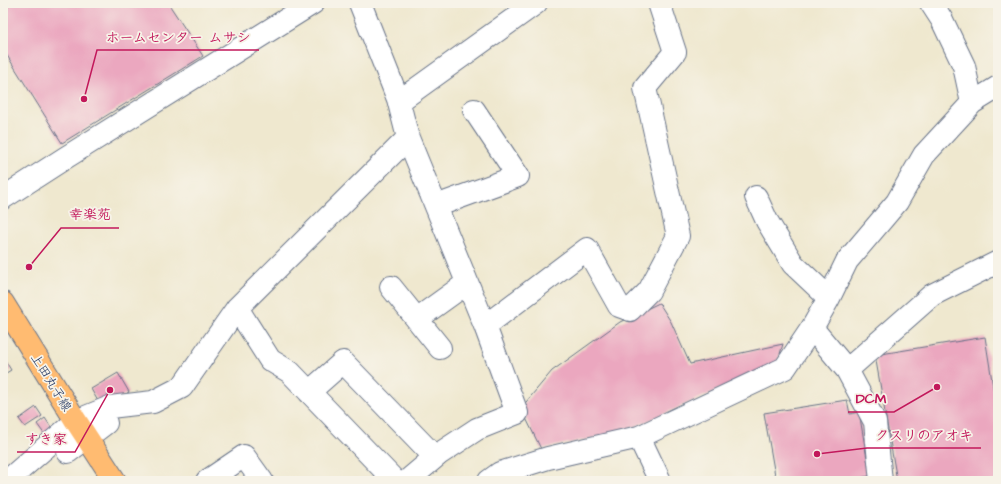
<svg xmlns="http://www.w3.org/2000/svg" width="1001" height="484" font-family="'Architects Daughter','Klee One',sans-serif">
  <rect width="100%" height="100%" fill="#f7f3e8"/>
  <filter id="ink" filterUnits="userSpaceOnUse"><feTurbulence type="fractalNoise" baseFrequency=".025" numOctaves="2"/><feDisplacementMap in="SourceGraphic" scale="8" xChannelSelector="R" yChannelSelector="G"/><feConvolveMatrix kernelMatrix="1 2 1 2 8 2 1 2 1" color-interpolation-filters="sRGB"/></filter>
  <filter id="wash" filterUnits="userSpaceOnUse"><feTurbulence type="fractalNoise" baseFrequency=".012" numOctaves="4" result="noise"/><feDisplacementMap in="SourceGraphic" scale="16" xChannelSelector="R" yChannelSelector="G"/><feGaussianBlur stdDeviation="0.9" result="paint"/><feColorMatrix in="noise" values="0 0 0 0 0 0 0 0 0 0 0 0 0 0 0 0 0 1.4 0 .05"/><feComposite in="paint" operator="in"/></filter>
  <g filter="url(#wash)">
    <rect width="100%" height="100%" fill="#efe8cf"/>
    <g id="blocks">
      <path fill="#eba7bf" d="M13,3H168L203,56L62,143L3,49V9Z
        M659,303L671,322L690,364L783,344L777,364L623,432L541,449L521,408L552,371L620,322Z
        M985,337L998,418V481H897L875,355Z
        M3,357L11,370L3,375Z
        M118,373L129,392L102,408L91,389Z
        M847,400L850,414L859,412L870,476L853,479V481H789V479L776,481L764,413Z
        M36,407L42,416L25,427L19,419Z
        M45,418L53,430L45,435L37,424Z"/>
    </g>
  </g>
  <g filter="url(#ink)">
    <use href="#blocks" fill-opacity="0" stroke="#657086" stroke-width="1"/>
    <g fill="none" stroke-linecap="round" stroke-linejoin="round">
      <g stroke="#657086" stroke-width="24">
        <path id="minor" d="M360,3L398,99L408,138L485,326L517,413L477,429L439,454L407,481
          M931,3L942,20L964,66L972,103
          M398,99L405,97L536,3
          M756,197L767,221L793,264L829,298
          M3,198L65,158L313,3
          M436,206L518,176L474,110
          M391,287L440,348
          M237,308L270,360L290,372L395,481
          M417,319L467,283
          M485,326L587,249L619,306L630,310L649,291L678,236L645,88L675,52L659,3
          M812,328L847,370L875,422L881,481
          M847,370L932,295L998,262
          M309,392L343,362L435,457
          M639,437L660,481
          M68,452L106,423
          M7,481L76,421L110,407L153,402L182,387L237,308L408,138
          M207,481L244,456L262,481
          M489,481L500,473L548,458L639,437L785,368L812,328L829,298L847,261L897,202L924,155L972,103L998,87"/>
      </g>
      <g stroke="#657086" stroke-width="24">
        <path id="major" d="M3,303L76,421L115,481"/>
      </g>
      <use href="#minor" stroke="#fff" stroke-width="22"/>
      <use href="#major" stroke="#ffbb71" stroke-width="22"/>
    </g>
  </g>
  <g text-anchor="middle" stroke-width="3.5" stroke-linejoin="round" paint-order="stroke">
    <g font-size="13" fill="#1b2f5e" stroke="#f7f3e8">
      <text transform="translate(52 382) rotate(58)" y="5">上田丸子線</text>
    </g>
  </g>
  <path fill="none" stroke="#c2185b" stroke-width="1.5" d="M84 99L97 50H259M29 267L61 228H119M937 387L894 412H848M817 454L867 448H981M110 390L75 452H17"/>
  <g fill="#c2185b" stroke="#f7f3e8" stroke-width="1.5">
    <circle cx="84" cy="99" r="4"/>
    <circle cx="29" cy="267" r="4"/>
    <circle cx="937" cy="387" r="4"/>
    <circle cx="817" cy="454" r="4"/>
    <circle cx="110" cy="390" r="4"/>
  </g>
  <g font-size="14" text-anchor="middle" font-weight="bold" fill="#c2185b" stroke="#f7f3e8" stroke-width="3.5" stroke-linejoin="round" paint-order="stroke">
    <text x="178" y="42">ホームセンター ムサシ</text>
    <text x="90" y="219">幸楽苑</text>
    <text x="871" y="403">DCM</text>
    <text x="924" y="440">クスリのアオキ</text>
    <text x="46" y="444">すき家</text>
  </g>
  <rect width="1001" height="484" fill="none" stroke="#f7f3e8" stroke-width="16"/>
</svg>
